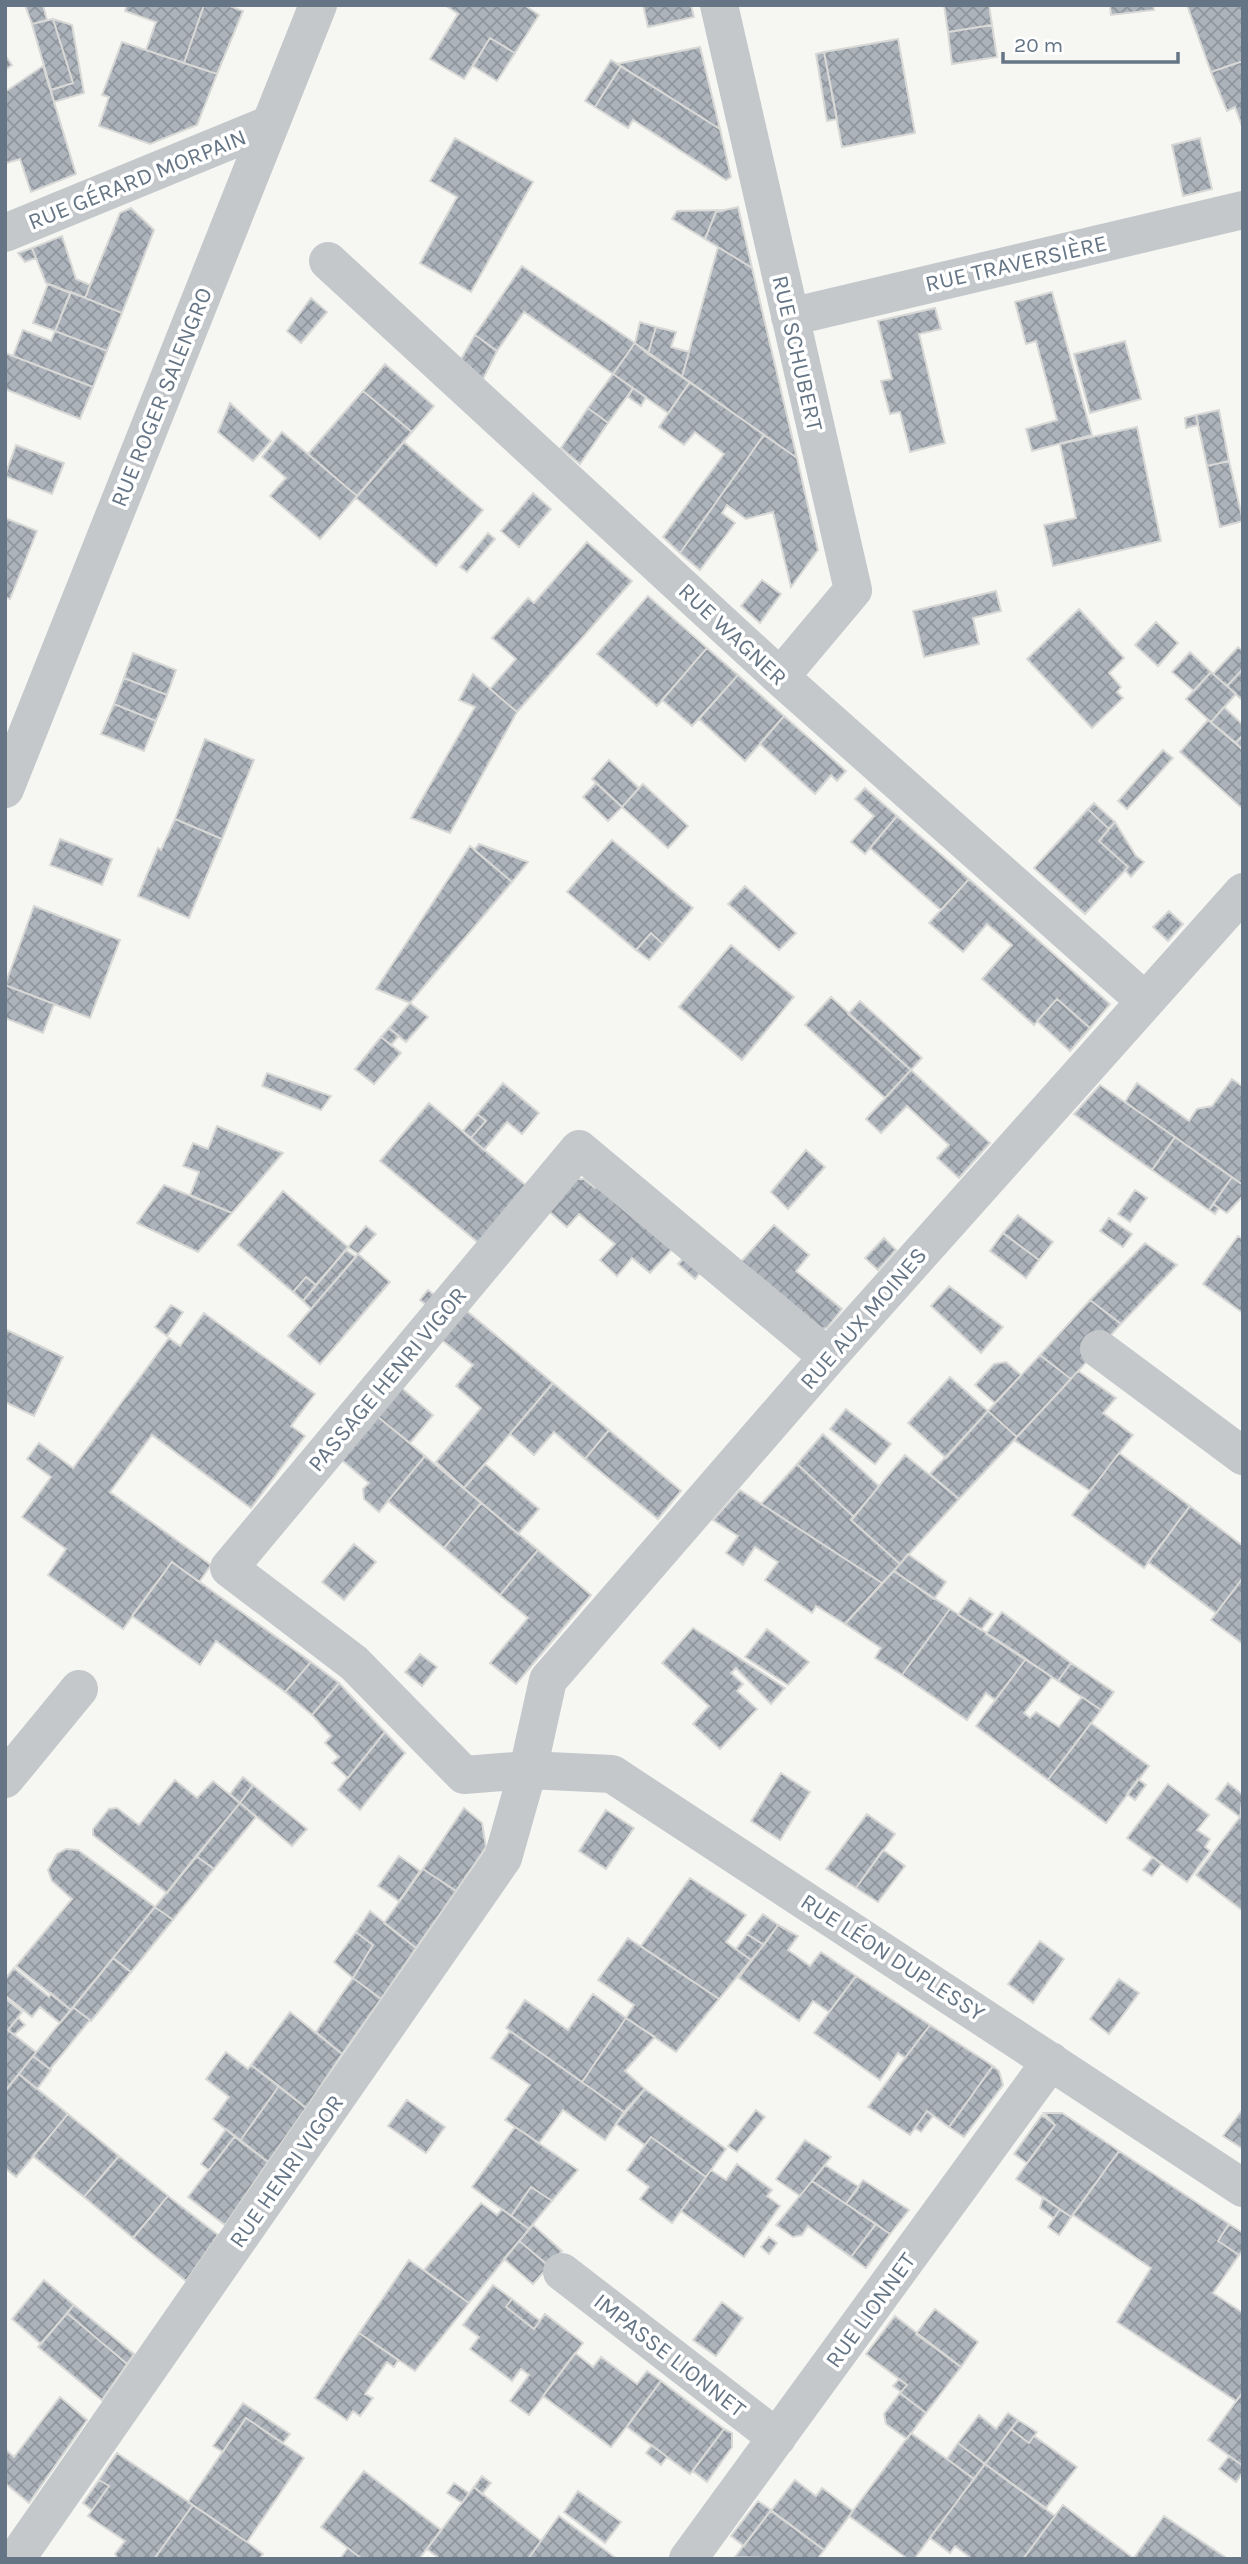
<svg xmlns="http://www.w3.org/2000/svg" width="1248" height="2564" font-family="Karla,sans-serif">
  <defs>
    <pattern id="building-cross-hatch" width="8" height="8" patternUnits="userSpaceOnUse" patternTransform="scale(1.75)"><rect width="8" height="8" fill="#acb3ba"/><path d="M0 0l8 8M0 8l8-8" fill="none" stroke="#90969d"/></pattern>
  </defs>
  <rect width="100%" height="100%" fill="#f6f7f3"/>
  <path fill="url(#building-cross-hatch)" stroke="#d8d8d6" stroke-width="2" d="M25,5H43L47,20L32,24Z
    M127,5H204L184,63L146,50L156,22L125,11Z
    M204,5H227L243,11L217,74L184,63Z
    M445,5H524L539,15L515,53L490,38L464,79L430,59L458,14Z
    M643,5H691L694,17L648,27Z
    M944,5H989L992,25L948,32Z
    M1110,5H1153L1154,10L1111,15Z
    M1187,5H1243V61L1211,72Z
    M53,19L72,25L84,93L54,102L51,90L73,83Z
    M53,19L73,83L51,90L32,24Z
    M992,25L997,57L952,64L948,32Z
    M490,38L515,53L497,81L473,66Z
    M898,39L915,133L842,147L824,52Z
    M122,42L217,74L197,125L150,144L99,126L109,97L102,95Z
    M700,47L720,129L617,64Z
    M824,52L837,119L827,121L816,54Z
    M5,55L12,65L5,70Z
    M611,60L621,66L595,107L585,101Z
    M1243,61V129L1235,107L1227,111L1211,72Z
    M43,66L76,174L31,192L20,159L7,163L5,157V92Z
    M621,66L720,129L731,177L726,180L633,120L628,128L595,107Z
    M455,138L533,182L471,292L420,263L457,197L430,181Z
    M1200,138L1212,189L1183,196L1172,145Z
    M738,207L752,268L705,239L716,212Z
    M131,208L154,230L122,313L85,298L120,213Z
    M726,210L716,212L705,239L672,219L677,211Z
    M62,236L76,279L90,285L85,298L46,283L32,248Z
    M718,247L752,268L797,458L682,377Z
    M32,248L36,258L25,262L18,253Z
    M522,266L635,343L613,374L524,312L497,351L475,335Z
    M48,284L70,293L55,331L33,323Z
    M71,292L122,313L107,351L55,331Z
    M1052,292L1092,435L1032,451L1026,429L1057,420L1036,341L1026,344L1015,302Z
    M311,298L327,312L301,343L287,331Z
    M935,308L941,329L919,334L945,443L910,452L900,412L890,414L881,381L892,379L878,321Z
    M640,322L656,327L648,354L635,343Z
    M656,327L676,332L671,347L689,352L682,377L648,354Z
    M23,330L51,341L55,331L107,351L93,387L13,356Z
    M475,335L497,351L483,379L461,359Z
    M1125,341L1141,399L1090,413L1074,354Z
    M635,343L690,382L668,413L613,374Z
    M5,353L93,387L80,419L5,389Z
    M385,364L434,406L412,432L363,391Z
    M613,374L633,388L608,423L588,408Z
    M690,382L764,435L680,553L663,537L724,454L695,432L684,445L659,427Z
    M633,388L646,397L641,406L628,397Z
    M363,391L412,432L357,496L308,454Z
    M230,403L271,441L253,461L218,432Z
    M588,408L608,423L580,464L561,448Z
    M1219,410L1229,461L1207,466L1196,415Z
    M1196,415L1198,425L1186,428L1185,418Z
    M1137,427L1161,541L1053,566L1044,525L1076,518L1060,444Z
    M282,432L357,496L320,539L270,496L286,478L262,457Z
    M764,435L797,458L818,550L791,587L773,512L746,519L727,505L722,513L735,523L700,570L680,553Z
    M404,442L483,510L436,566L356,498Z
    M16,445L64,463L52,494L5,476Z
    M1229,461L1243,521L1220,527L1207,466Z
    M533,493L551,509L519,547L501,531Z
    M5,518L37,531L10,599L5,597Z
    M488,533L495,539L467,572L460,567Z
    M587,542L632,581L517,712L490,689L516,659L492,638L528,598L534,603Z
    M762,580L781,594L760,623L741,606Z
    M996,591L1001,611L973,618L979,644L924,657L913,611Z
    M648,596L707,648L657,706L597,654Z
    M1079,609L1124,658L1109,673L1121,687L1117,692L1123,698L1092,728L1027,659Z
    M1156,622L1178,643L1158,666L1135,645Z
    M1238,647L1243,651V669L1227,686L1213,674Z
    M707,648L738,675L692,726L662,700Z
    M1190,652L1211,672L1194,691L1172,672Z
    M133,653L176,670L167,695L124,678Z
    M1243,669V701L1227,686Z
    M1211,672L1236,694L1211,722L1186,699Z
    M473,674L517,712L450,833L411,818L475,707L459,700Z
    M738,675L784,716L745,761L699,719Z
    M124,678L167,695L156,721L114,704Z
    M114,704L156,721L144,751L101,734Z
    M1224,707L1243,725V735L1236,743L1211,722Z
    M784,716L846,771L837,781L831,775L815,794L760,744Z
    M1208,720L1243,750V809L1180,752Z
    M1243,735V750L1236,743Z
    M205,739L254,760L222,839L175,819Z
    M1163,750L1173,758L1127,809L1118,801Z
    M609,760L639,788L622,807L592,779Z
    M596,783L622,807L608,821L583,797Z
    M643,784L688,826L668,848L622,807Z
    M865,788L897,816L865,854L851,842L874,816L855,799Z
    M1094,803L1115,822L1109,829L1088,809Z
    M1088,809L1109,829L1099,841L1128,867L1085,914L1034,868Z
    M897,816L969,879L941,910L870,848Z
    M175,819L222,839L189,918L138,896L158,848L161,850Z
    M1115,822L1136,856L1144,862L1131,877L1125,870L1128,867L1099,841Z
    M60,839L112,859L102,885L50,865Z
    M612,840L693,908L663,944L651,933L636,950L567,892Z
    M479,844L528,862L512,882L474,850Z
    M470,846L512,882L410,1003L376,989Z
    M969,879L1110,1004L1090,1028L1057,999L1034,1025L982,979L1012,945L987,924L963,952L929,923Z
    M745,886L796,933L779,950L728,904Z
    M34,906L120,940L90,1018L5,985Z
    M1169,911L1183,924L1168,941L1153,927Z
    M651,933L663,944L649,960L636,950Z
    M731,945L794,997L742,1060L679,1007Z
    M5,985L54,1004L43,1033L5,1018Z
    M831,997L911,1070L885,1098L805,1025Z
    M1057,999L1090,1028L1070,1051L1037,1021Z
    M860,1001L922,1058L911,1070L848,1014Z
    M410,1003L428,1017L406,1042L389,1028Z
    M389,1028L399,1036L391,1045L381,1037Z
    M381,1037L401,1053L374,1084L355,1069Z
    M911,1070L990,1143L959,1178L937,1158L949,1145L907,1106L881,1133L866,1119Z
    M267,1073L331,1096L321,1110L262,1086Z
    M1232,1079L1243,1087V1185L1125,1102L1137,1083L1189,1121L1197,1109L1212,1106Z
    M503,1083L539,1113L522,1134L507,1122L484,1150L471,1138L486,1121L477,1114Z
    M1100,1085L1175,1137L1152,1170L1074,1114Z
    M429,1103L529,1188L481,1245L380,1161Z
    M477,1114L486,1121L471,1138L463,1131Z
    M217,1126L283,1153L232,1213L190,1195L199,1172L183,1166L193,1143L208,1149Z
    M1175,1137L1232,1177L1209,1210L1152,1170Z
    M806,1150L825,1167L788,1209L771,1192Z
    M1232,1177L1243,1185V1196L1227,1213L1213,1204Z
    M577,1179H584L595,1188L601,1183L675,1246L650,1273L632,1258L617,1276L600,1260L615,1244L579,1214L567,1227L545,1208Z
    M164,1185L232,1213L198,1252L137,1223Z
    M1135,1190L1147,1198L1130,1222L1118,1214Z
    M283,1191L348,1247L316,1285L306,1277L293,1292L238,1245Z
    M1213,1204L1219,1208L1215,1214L1209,1210Z
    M1018,1215L1053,1242L1039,1260L1003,1233Z
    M1109,1218L1132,1234L1123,1247L1100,1231Z
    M774,1225L809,1255L796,1271L842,1309L827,1328L818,1329L739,1264Z
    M366,1226L376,1234L358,1254L348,1247Z
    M1003,1233L1039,1260L1026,1278L990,1251Z
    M1238,1236L1243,1239V1313L1203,1284Z
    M884,1238L896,1250L878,1270L865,1258Z
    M1145,1243L1177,1265L1121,1324L1090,1300Z
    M346,1250L356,1257L311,1309L303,1301Z
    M358,1254L390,1282L320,1364L288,1336Z
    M686,1255L703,1269L695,1279L678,1264Z
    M306,1277L316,1285L303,1301L293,1292Z
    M949,1286L1003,1327L981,1353L931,1306Z
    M428,1290L437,1297L429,1307L420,1300Z
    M1090,1300L1121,1324L1071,1379L1040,1355Z
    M171,1305L183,1312L167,1336L155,1327Z
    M462,1307L553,1383L464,1488L436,1462L481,1408L456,1386L473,1365L437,1336Z
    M204,1313L315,1394L291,1426L305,1436L251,1508L152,1435L110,1492L211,1565L199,1582L172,1562L123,1629L48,1575L66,1549L22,1517L51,1477L27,1459L39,1443L73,1468L169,1338L180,1346Z
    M5,1329L63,1357L34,1416L5,1402Z
    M1040,1355L1071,1379L1017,1437L988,1411Z
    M1006,1362L1021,1375L995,1403L975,1385L994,1364Z
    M1078,1371L1116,1398L1103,1413L1133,1435L1090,1491L1014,1440Z
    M950,1377L988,1411L946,1458L908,1423Z
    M553,1383L609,1430L585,1459L554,1432L534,1455L510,1434Z
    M397,1384L433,1415L410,1443L372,1412Z
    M846,1409L891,1444L875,1464L830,1429Z
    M988,1411L1017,1437L959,1499L930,1474Z
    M372,1412L425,1456L379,1512L364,1499L363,1489L369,1483L337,1456Z
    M609,1430L681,1491L658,1519L585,1459Z
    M823,1434L879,1486L854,1517L797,1464Z
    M1119,1453L1190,1506L1144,1568L1072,1515Z
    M905,1455L959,1499L900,1564L851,1520Z
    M425,1456L481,1503L444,1548L388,1501Z
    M485,1464L539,1509L518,1534L464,1488Z
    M797,1464L854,1517L851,1520L900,1564L882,1583L761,1504Z
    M740,1490L882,1583L845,1624L816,1606L812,1613L765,1580L778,1562L755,1547L743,1565L726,1553L738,1536L713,1520Z
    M481,1503L538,1550L500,1595L444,1548Z
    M1190,1506L1243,1546V1578L1216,1613L1148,1562Z
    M354,1544L376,1562L344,1600L322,1582Z
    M538,1550L591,1595L516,1684L490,1663L528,1618L500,1595Z
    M908,1554L946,1582L934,1599L894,1571Z
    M172,1562L311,1662L285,1692L216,1641L200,1665L132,1616Z
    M894,1571L950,1609L902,1675L875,1658L881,1648L845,1624Z
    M1243,1578V1644L1211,1620Z
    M970,1598L993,1614L981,1630L958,1615Z
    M950,1609L1026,1659L995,1700L986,1693L967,1720L902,1675Z
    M1002,1612L1071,1663L1058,1681L986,1634Z
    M693,1628L785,1688L771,1704L736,1668L731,1673L743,1684L737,1691L757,1709L720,1749L693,1724L709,1706L662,1663Z
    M767,1629L809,1662L788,1685L745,1657Z
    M420,1654L437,1667L422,1686L405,1672Z
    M1026,1659L1052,1677L1024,1713L1030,1718L1036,1712L1059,1727L1082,1697L1101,1710L1048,1780L976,1726Z
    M311,1662L339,1683L312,1715L285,1692Z
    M1071,1663L1114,1692L1101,1710L1058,1681Z
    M339,1683L385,1732L348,1778L332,1763L339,1757L325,1743L331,1736L312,1715Z
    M1091,1723L1149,1766L1106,1823L1048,1780Z
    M385,1732L405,1753L360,1810L338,1790Z
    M781,1773L810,1792L780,1840L751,1821Z
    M243,1777L253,1785L240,1803L230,1794Z
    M1138,1779L1146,1785L1135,1800L1127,1794Z
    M175,1780L197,1798L213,1781L240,1803L167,1893L93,1835V1829L109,1809L117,1808L139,1825Z
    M1228,1783L1243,1795L1240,1817L1216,1799Z
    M1168,1784L1209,1815L1197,1830L1210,1839L1205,1847L1210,1851L1187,1882L1127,1838Z
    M253,1785L307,1829L292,1846L240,1803Z
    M240,1803L256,1817L214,1869L196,1856Z
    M464,1808L482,1823L486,1847L456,1891L423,1869Z
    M606,1810L634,1828L606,1869L579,1851Z
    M867,1814L895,1834L856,1888L826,1869Z
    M1240,1817L1243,1819V1911L1196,1875Z
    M66,1849L78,1850L155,1907L71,2010L16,1966L72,1899L52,1881L48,1870L57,1854Z
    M883,1850L905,1866L878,1902L856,1888Z
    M196,1856L214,1869L173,1920L155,1907Z
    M399,1856L420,1871L399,1901L378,1886Z
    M1153,1857L1161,1864L1152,1876L1143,1870Z
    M423,1869L456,1891L416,1948L384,1923Z
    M690,1878L746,1915L726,1942L751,1960L719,1999L641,1946Z
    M155,1907L173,1920L131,1972L113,1958Z
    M370,1911L416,1948L381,1999L353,1978L373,1945L356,1932Z
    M763,1914L778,1925L764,1945L747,1934Z
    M778,1925L798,1936L788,1950L810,1966L821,1952L856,1976L829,2012L813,2001L799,2021L739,1978Z
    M356,1932L373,1945L353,1978L334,1962Z
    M747,1934L764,1945L751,1960L736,1949Z
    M628,1938L719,1999L676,2052L626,2018L634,2005L598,1980Z
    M1040,1941L1064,1959L1033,2003L1008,1984Z
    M113,1958L131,1972L91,2021L73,2007Z
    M14,1968L49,1997L51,1993L71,2010L60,2023L40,2007L32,2017L5,1995V1979Z
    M856,1976L930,2025L905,2058L898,2053L880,2080L814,2033Z
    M353,1978L381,1999L342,2054L316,2032Z
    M1119,1979L1139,1993L1109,2034L1090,2019Z
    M593,1994L626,2018L582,2082L506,2028L525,2000L568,2030Z
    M5,1998L22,2012L8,2030L36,2052L5,2091Z
    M73,2007L90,2020L50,2069L33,2056Z
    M290,2012L342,2054L306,2108L251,2065Z
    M18,2018L25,2025L14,2035L8,2030Z
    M626,2018L655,2037L625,2071L645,2089L624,2112L582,2082Z
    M930,2025L993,2066L949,2127L927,2111L910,2135L868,2107Z
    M510,2031L624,2112L605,2140L563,2110L539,2143L505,2120L530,2085L491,2058Z
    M226,2052L248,2069L251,2065L279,2086L240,2141L213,2119L229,2097L206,2079Z
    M33,2056L51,2070L37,2089L19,2074Z
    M993,2066L999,2071L1003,2085L964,2137L949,2127Z
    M19,2074L68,2114L16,2177L5,2168V2091Z
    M279,2086L306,2108L268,2162L240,2141Z
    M645,2089L726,2149L706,2177L651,2137L645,2145L616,2124Z
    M407,2100L445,2127L426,2153L388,2126Z
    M1243,2109V2149L1223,2136Z
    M756,2110L765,2117L737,2152L728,2146Z
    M927,2111L933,2116L921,2132L915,2128Z
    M1044,2113H1062L1119,2151L1071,2217L1016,2179L1055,2125Z
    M68,2114L119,2156L84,2197L33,2156Z
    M1042,2115L1055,2125L1027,2163L1014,2154Z
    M515,2127L578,2170L552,2201L531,2187L511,2216L472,2187Z
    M226,2129L235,2136L209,2170L201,2164Z
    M235,2136L268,2162L225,2225L188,2197Z
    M651,2137L706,2177L672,2223L640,2199L649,2187L627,2170Z
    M805,2140L831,2157L800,2196L776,2179Z
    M1119,2151L1229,2224L1218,2241L1239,2255L1213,2293L1243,2313V2392L1236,2401L1117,2322L1151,2268L1073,2215Z
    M119,2156L168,2196L133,2238L84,2197Z
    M737,2164L772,2190L767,2196L780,2206L744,2257L681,2211L711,2170L726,2180Z
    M825,2165L859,2187L846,2204L812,2181Z
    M863,2180L909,2210L890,2234L846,2204Z
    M812,2181L876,2224L851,2257L808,2226L802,2235L793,2237L776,2225Z
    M531,2187L552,2201L529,2229L511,2216Z
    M168,2196L218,2235L186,2281L133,2238Z
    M1043,2197L1060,2209L1054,2218L1040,2208Z
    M481,2203L497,2215L502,2209L529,2229L469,2303L424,2270Z
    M1060,2209L1071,2217L1059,2235L1048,2227Z
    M876,2224L890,2234L866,2268L851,2257Z
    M1229,2224L1243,2233V2250L1239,2255L1218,2241Z
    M533,2225L562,2251L549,2266L519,2241Z
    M769,2237L777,2243L769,2254L761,2247Z
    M519,2241L549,2266L533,2284L504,2259Z
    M409,2260L469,2303L415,2371L359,2333Z
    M44,2280L74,2305L41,2344L12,2319Z
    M493,2285L512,2299L506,2307L534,2329L545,2314L583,2343L529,2415L510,2401L529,2375L521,2369L512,2381L470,2349L479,2337L463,2325Z
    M512,2299L540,2321L534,2329L506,2307Z
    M722,2302L743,2318L716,2356L693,2340Z
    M74,2305L134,2354L127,2364L67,2313Z
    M935,2309L978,2342L961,2367L916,2334Z
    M67,2313L127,2364L102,2400L38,2347Z
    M895,2316L961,2367L926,2413L900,2393L907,2385L866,2354Z
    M359,2333L398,2360L394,2367L387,2362L365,2394L373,2398L360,2416L353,2411L347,2420L315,2398Z
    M575,2353L593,2367L601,2357L637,2384L647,2371L661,2381L611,2447L543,2396Z
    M899,2379L907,2385L901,2392L893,2386Z
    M661,2381L724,2429L690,2474L627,2427Z
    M1243,2392V2466L1208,2440Z
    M900,2393L926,2413L907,2439L886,2424L884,2414Z
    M60,2397L87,2420L29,2503L5,2483V2449L14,2457Z
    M243,2403L290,2434L283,2443L246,2418L223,2452L213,2446Z
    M1008,2413L1018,2420L985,2464L958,2443L979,2415L996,2429Z
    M246,2418L304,2458L247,2542L188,2502Z
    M1018,2420L1037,2432L1029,2443L1011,2429Z
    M724,2429L732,2433V2447L707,2482L693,2471Z
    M1011,2429L1029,2443L1034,2436L1077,2467L1046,2508L985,2464Z
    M911,2433L974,2479L914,2559H908L849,2516Z
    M958,2443L985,2464L974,2479L947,2459Z
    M652,2445L667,2457L661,2465L646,2453Z
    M117,2453L193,2505L154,2559H118L115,2554L125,2541L88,2516L109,2486L99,2480Z
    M1229,2456L1243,2466V2472L1236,2482L1219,2469Z
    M985,2464L1055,2516L1023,2559H972L955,2546L950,2553L930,2538Z
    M364,2471L441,2530L419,2559H362L321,2527Z
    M482,2476L491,2483L482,2494L474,2487Z
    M99,2480L109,2486L92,2510L83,2503Z
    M795,2480L816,2496L822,2488L853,2511L824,2550L771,2511Z
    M454,2483L469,2493L462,2503L447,2493Z
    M474,2487L541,2541L528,2559H440L427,2549Z
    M578,2491L621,2522L605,2543L564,2512Z
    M758,2501L771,2510L744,2546L731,2536Z
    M193,2505L247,2542L263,2554L259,2559H154Z
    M1063,2505L1133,2558V2559H1023Z
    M771,2510L824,2550L817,2559L735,2557Z
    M559,2516L617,2559H528Z
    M1164,2516L1228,2559H1133Z
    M348,2548L362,2559H340Z"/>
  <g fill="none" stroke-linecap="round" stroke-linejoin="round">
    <path stroke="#c4c8cb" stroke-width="38" d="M719,5L853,590L780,677
      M5,233L268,125
      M328,261L780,677L1144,1000
      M790,317L1243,210
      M5,789L318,5
      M1099,1349L1243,1456
      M828,1357L579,1149L229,1568L354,1663L464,1775L528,1770L612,1774L1243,2188
      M5,1779L79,1689
      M562,2272L777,2438
      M16,2559L503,1858L528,1770L548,1680L828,1357L1243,892
      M688,2559L1051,2061"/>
  </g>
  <g text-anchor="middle" stroke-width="7" stroke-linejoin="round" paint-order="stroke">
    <g font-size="23" fill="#657585" stroke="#fff">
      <text transform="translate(137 179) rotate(-22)" y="8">RUE GÉRARD MORPAIN</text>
      <text transform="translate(1016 263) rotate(-13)" y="8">RUE TRAVERSIÈRE</text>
      <text transform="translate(798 353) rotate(77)" y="8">RUE SCHUBERT</text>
      <text transform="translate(161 397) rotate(-68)" y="8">RUE ROGER SALENGRO</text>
      <text transform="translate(733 634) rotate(43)" y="8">RUE WAGNER</text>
      <text transform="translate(863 1318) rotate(-49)" y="8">RUE AUX MOINES</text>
      <text transform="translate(387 1379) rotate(-50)" y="8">PASSAGE HENRI VIGOR</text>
      <text transform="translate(893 1957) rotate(33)" y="8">RUE LÉON DUPLESSY</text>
      <text transform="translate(286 2171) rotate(-55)" y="8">RUE HENRI VIGOR</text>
      <text transform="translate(870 2310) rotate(-54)" y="8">RUE LIONNET</text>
      <text transform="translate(670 2355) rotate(38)" y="8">IMPASSE LIONNET</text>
    </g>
  </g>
  <rect width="1248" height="2564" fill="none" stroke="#657585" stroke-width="14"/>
  <path d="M1003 52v10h175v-10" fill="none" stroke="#657585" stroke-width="3.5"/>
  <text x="1014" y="52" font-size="21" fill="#657585" stroke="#ffffff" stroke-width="5" paint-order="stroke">20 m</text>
</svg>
